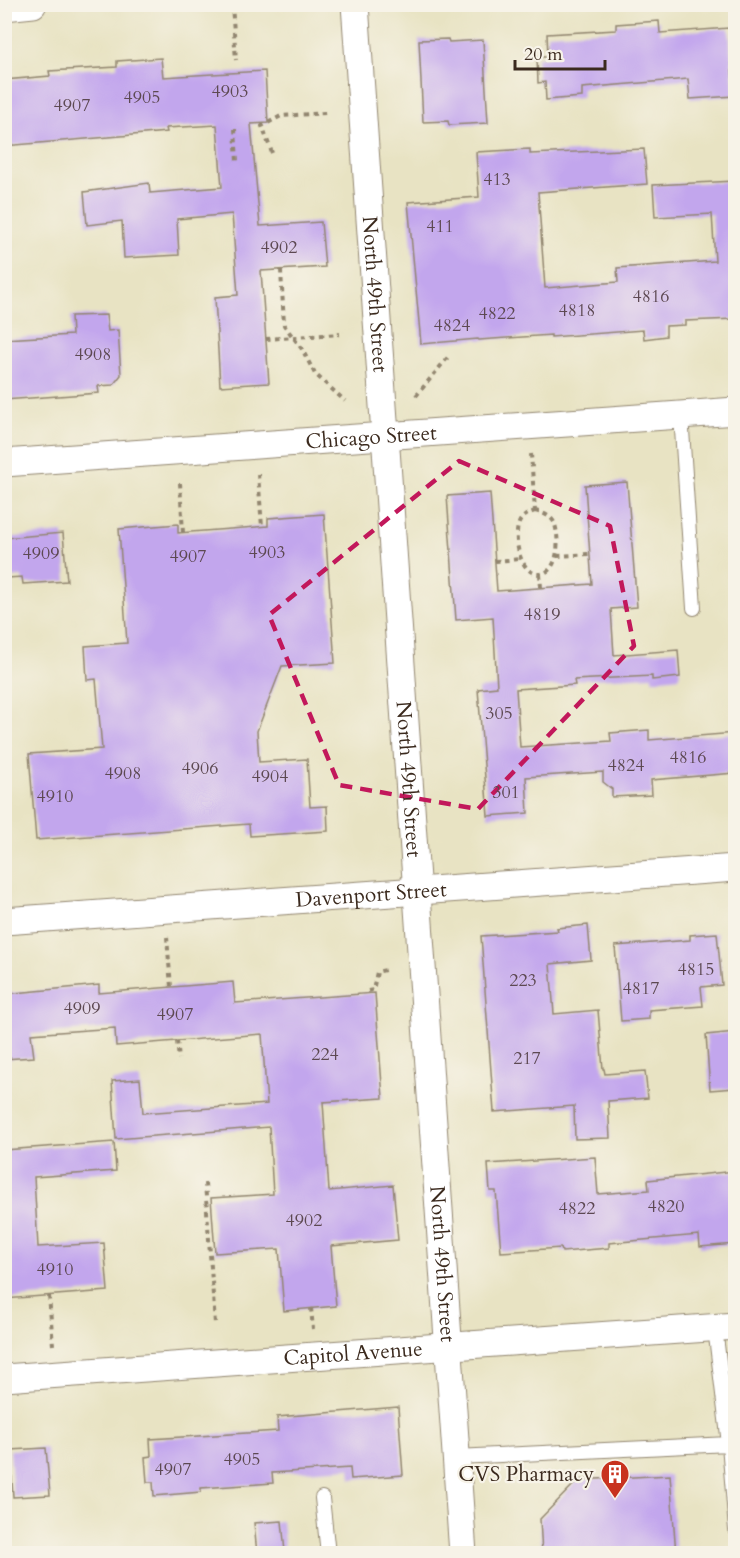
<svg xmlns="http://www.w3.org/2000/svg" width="740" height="1558" font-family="Cardo,serif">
  <rect width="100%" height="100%" fill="#f7f3e8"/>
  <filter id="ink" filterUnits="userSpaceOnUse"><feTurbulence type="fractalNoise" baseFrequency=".0167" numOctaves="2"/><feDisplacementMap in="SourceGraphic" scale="12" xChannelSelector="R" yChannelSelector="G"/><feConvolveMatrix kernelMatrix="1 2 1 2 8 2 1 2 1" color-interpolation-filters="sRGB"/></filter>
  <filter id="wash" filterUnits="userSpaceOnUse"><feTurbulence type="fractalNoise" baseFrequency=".008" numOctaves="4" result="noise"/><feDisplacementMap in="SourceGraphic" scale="24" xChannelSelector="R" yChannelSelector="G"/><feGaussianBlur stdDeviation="1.35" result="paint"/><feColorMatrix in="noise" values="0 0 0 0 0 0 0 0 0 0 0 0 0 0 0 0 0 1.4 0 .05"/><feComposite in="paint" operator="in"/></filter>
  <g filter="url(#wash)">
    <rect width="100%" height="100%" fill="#e8e3c3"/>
    <g id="blocks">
      <path fill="#c2a6ed" d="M659,21L660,33L729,28L734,96L690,99L688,79L582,88V97L546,100L545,82L538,83L537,57H548L547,34L616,30V24Z
        M448,39L449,42L483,40L488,123L449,125L448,121L423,122L419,40Z
        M161,58L163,77L265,71L268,123L251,124L260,226L321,222L325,267L261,271L269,383L220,386L215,297L238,295L232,214L177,219L179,255L124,258L122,221L87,225L84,192L149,183L150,193L222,187L217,125L166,128L167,132L4,146V80L50,76L49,71L117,67V61Z
        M530,149V154L644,149L647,184L538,192L545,288L618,282L617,268L715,261L712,214L655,217L653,185L735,181V319L685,321V325L666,326V336L644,339L643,330L551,337V335L479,340L478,339L421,344L408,202L479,197L476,152Z
        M106,315L108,331L118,330L121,375L113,385L98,386L99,393L4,400V339L72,335L71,316Z
        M627,482L637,607L611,609L614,655L678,650L680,677L652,680V676L574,680L575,685L516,689L520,747L611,741L610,733L649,730V740L735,733V773L651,780L652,795L612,797V789L603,782V772L526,777L528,813L488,816L478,689L497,687L493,617L456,620L447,496L490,493L497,591L592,584L585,485Z
        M324,514L335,663L282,666L257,731L259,762L307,759L310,807L327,806L328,831L250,836L249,824L36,840L29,754L102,749L96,679L87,680L85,646L127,643L119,529L178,524V533L268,526V518Z
        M63,533L67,581L23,584L22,577L7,578L4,538Z
        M588,925L591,960L550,964L554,1014L598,1010L603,1069H604L605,1074L645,1071L648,1098L608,1101L610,1138L575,1139L574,1106L494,1112L481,936L558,931L557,928Z
        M717,933L722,985L701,987L703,1006L649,1010V1019L621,1021L615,946L690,940V935Z
        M233,982L235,1003L375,993L383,1098L323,1102L329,1191L393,1185L398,1240L331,1246L336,1306L284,1311L279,1249L215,1253L211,1198L273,1194L269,1127L116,1139L112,1081L140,1079L143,1113L267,1104L262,1034L116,1046L115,1028L31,1034L34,1057L4,1059V994L99,985V993Z
        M735,1032V1088L710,1090L706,1035Z
        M114,1142L116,1171L34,1177L38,1247L104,1243L108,1291L4,1299V1150Z
        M595,1157L598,1194L649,1190L648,1180L735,1171V1244L700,1247L699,1235L609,1243V1248L562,1252L561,1248L501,1252L496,1191H490L488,1164Z
        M398,1407L403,1475L351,1479L350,1468L272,1473L273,1483L201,1488V1492L154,1496L153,1482H147L145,1457L151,1456L150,1439L278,1431L277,1417Z
        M46,1448L50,1495L13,1497L10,1450Z
        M670,1475L676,1554H542L540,1519L578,1480Z
        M282,1521L285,1552L257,1554L254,1523Z"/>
    </g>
  </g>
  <g filter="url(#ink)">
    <use href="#blocks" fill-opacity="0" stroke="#928670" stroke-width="1.5"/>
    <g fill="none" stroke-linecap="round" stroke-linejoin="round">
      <g stroke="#928670" stroke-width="16">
        <path id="lane" d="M681,415L694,608
          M715,1328L729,1444H736
          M457,1457L729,1444L736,1530
          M322,1498L328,1554"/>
      </g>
      <g stroke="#928670" stroke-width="29">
        <g id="street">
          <path id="s1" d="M355,4L463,1554"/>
          <path d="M4,7L33,4"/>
          <path id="s2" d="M4,463L736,411"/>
          <path id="s3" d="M4,921L736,868"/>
          <path id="s4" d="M4,1378L736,1326"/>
        </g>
      </g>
      <path stroke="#928670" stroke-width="4" stroke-dasharray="4.5 4.5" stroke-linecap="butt" d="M232,5L236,60
        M235,129L237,162
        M272,153L262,126L281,116L326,113
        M281,270L284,325L302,349L315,374L345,401
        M266,339L340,334
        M416,396L449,356
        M531,454L535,511
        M258,474L262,527
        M180,483L183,533
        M535,511C542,513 550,515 554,522C560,536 560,572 540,574C519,575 512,535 520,521C523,516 529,513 535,511Z
        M557,556L590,554
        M495,561L521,559
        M540,574L541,588
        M167,937L171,987
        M368,991L373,990L377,972L385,970
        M177,1041L179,1059
        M205,1183L215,1324
        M49,1296L53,1345
        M311,1308L313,1329"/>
      <use href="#lane" stroke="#fff" stroke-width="14"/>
      <use href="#street" stroke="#fff" stroke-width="27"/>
    </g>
  </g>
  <path fill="none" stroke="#c2185b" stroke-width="4.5" stroke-dasharray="12 8" stroke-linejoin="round" d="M459,461L610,526L634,646L478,809L339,785L269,615Z"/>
  <defs>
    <g id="building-pin" transform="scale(1.5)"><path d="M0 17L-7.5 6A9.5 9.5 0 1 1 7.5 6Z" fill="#c8321e" stroke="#f7f3e8"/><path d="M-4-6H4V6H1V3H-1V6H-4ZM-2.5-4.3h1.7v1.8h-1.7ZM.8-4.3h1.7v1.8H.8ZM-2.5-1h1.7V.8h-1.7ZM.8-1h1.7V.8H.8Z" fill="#fff"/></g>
  </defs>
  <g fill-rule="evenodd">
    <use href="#building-pin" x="615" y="1474"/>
  </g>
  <g text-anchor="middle" stroke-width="4.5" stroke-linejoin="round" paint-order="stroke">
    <g font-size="18" fill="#5d4952">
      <text x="230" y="97">4903</text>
      <text x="142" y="103">4905</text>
      <text x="72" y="111">4907</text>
      <text x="497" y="185">413</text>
      <text x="440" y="232">411</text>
      <text x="279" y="253">4902</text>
      <text x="651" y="302">4816</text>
      <text x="577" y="316">4818</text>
      <text x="497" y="319">4822</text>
      <text x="452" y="331">4824</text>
      <text x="93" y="360">4908</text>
      <text x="267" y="558">4903</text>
      <text x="41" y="559">4909</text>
      <text x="188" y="562">4907</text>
      <text x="542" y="620">4819</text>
      <text x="499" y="719">305</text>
      <text x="688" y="763">4816</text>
      <text x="626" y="771">4824</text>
      <text x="200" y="774">4906</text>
      <text x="123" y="779">4908</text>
      <text x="270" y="782">4904</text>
      <text x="506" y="798">301</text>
      <text x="55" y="802">4910</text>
      <text x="696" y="975">4815</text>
      <text x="523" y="986">223</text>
      <text x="641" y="994">4817</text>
      <text x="82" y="1014">4909</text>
      <text x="175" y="1020">4907</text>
      <text x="325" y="1060">224</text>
      <text x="527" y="1064">217</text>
      <text x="666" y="1212">4820</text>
      <text x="577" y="1214">4822</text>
      <text x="304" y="1226">4902</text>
      <text x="55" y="1275">4910</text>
      <text x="242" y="1465">4905</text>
      <text x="173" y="1475">4907</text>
    </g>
    <g font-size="21" fill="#3b2a1e" stroke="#f7f3e8">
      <text dy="7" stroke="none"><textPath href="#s1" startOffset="291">North 49th Street</textPath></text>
      <text dy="7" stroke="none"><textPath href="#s2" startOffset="368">Chicago Street</textPath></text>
      <text dy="7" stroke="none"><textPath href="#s1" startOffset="777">North 49th Street</textPath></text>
      <text dy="7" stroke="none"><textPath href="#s3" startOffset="368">Davenport Street</textPath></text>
      <text dy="7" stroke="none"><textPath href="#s1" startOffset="1263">North 49th Street</textPath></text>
      <text dy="7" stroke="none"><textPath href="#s4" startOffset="350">Capitol Avenue</textPath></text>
    </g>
    <g font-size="21" fill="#3b2a1e" stroke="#f7f3e8" text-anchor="end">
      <text x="594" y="1481">CVS Pharmacy</text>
    </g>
  </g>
  <rect width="740" height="1558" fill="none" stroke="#f7f3e8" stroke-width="24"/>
  <path d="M515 60v9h90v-9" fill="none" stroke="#3b2a1e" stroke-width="3"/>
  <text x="524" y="60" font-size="18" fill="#3b2a1e" stroke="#f7f3e8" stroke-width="4.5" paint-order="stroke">20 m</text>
</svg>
